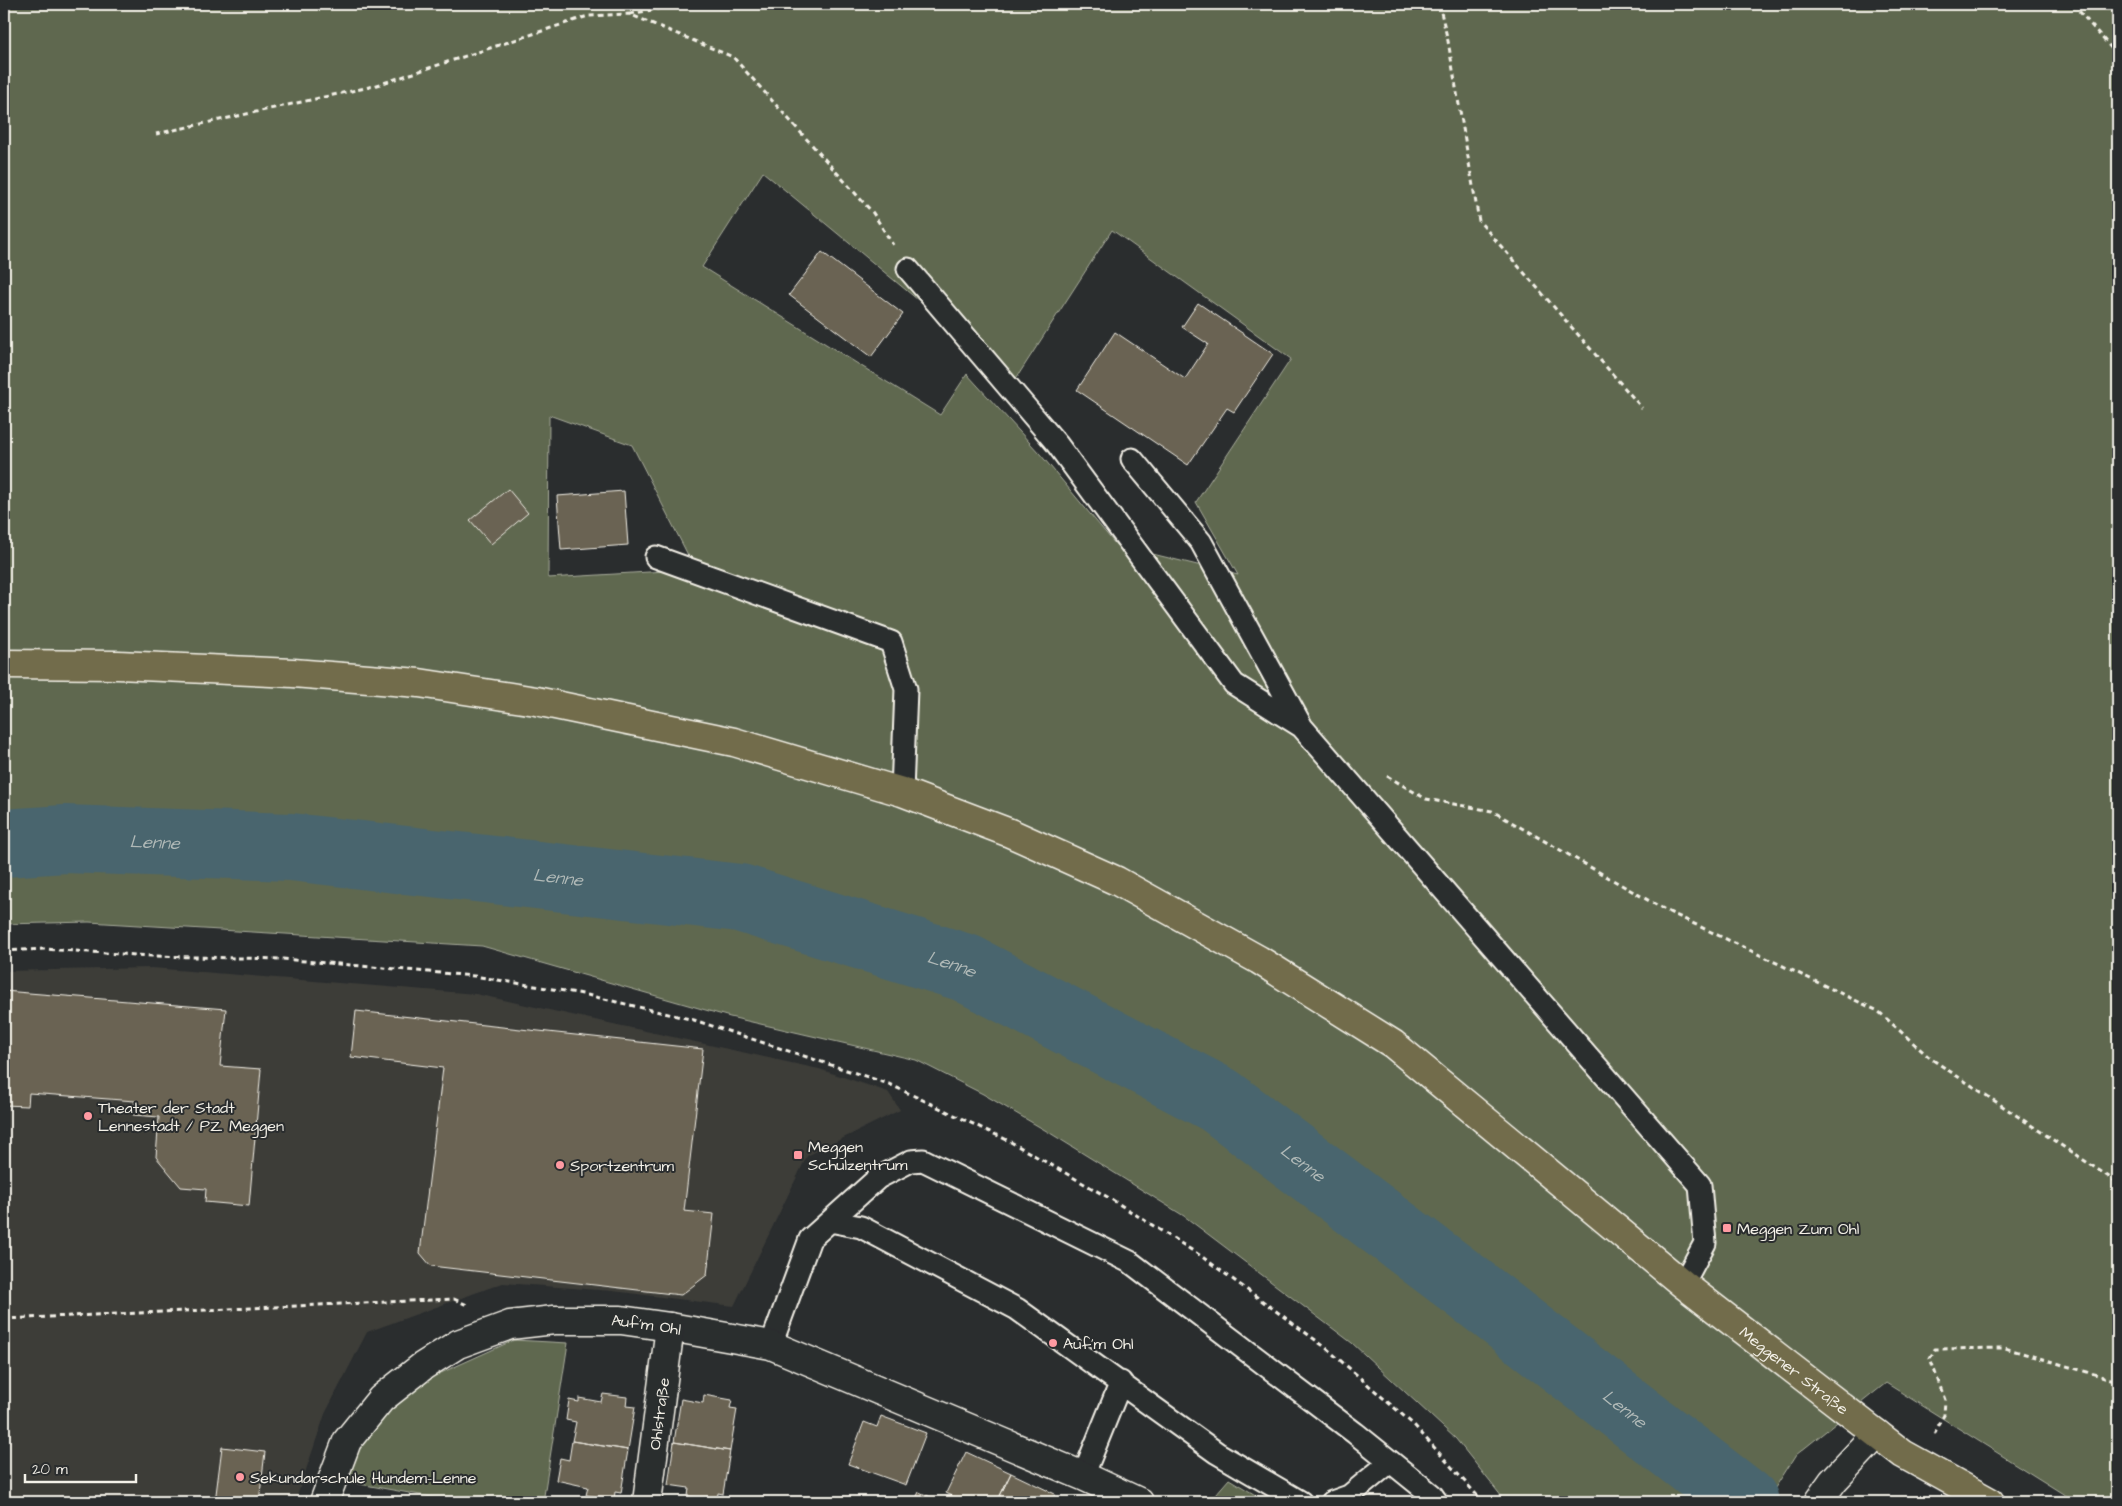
<svg xmlns="http://www.w3.org/2000/svg" width="2122" height="1506" font-family="'Architects Daughter',sans-serif">
  <rect width="100%" height="100%" fill="#2a2d2e"/>
  <filter id="ink" filterUnits="userSpaceOnUse"><feTurbulence type="fractalNoise" baseFrequency=".02" numOctaves="2"/><feDisplacementMap in="SourceGraphic" scale="10" xChannelSelector="R" yChannelSelector="G"/><feConvolveMatrix kernelMatrix="1 2 1 2 8 2 1 2 1" color-interpolation-filters="sRGB"/></filter>
  <g filter="url(#ink)">
    <path fill="#3d3d39" d="M152,968L476,994L819,1069L888,1092L900,1110L807,1156L734,1306L613,1291L503,1283L367,1332L325,1414L295,1502H4V971Z"/>
    <path fill="#5e684f" stroke="#a9ac9c" fill-rule="evenodd" d="M4,4H2118V1502H2076L1886,1383L1796,1455L1766,1502H1506L1456,1439L1352,1343L1184,1216L1050,1133L983,1094L916,1060L730,1017L482,946L89,922L4,924ZM763,172L1015,380L1112,230L1291,359L1196,502L1238,575L1116,545L1040,454L967,374L940,415L702,267ZM549,415L632,445L689,557L871,626L666,571L548,578Z
      M514,1340L568,1343L543,1502H459L343,1481L361,1438L410,1387Z
      M1229,1479L1267,1502H1209Z"/>
    <g fill="none" stroke-linecap="round" stroke-linejoin="round">
      <path stroke="#4a656e" stroke-width="68" id="s1" d="M4,843L65,839L291,847L740,898L966,968L1219,1100L1457,1279L1745,1502"/>
    </g>
    <path fill="#6a6353" stroke="#f4f1e8" d="M822,252L903,314L871,357L789,295Z
      M1198,303L1273,354L1234,412L1227,408L1188,465L1077,390L1115,332L1185,379L1208,344L1182,327Z
      M508,489L528,513L491,544L470,520Z
      M624,491L628,545L561,550L557,496Z
      M4,991L226,1009L220,1066L261,1069L249,1206L205,1202L206,1189L181,1187L156,1157L159,1117L133,1115L135,1101L29,1093L28,1106L4,1105Z
      M356,1011L703,1049L684,1211L714,1214L707,1275L681,1295L431,1266L420,1253L443,1068L351,1057Z
      M603,1394L627,1397L626,1406L635,1407L628,1450L572,1441L576,1422L566,1420L569,1400L579,1402V1398L601,1402Z
      M704,1395L732,1400L730,1408L737,1409L730,1451L674,1442L681,1399L703,1403Z
      M4,1414L10,1415L5,1459H4Z
      M881,1416L926,1433L906,1485L848,1464L864,1422L877,1427Z
      M572,1441L628,1450L621,1493L615,1492L614,1499L586,1495L588,1487L556,1480L560,1458L569,1460Z
      M674,1442L730,1451L723,1494L718,1493L717,1501L688,1496L689,1488L668,1485Z
      M222,1447L265,1452L259,1502H215Z
      M966,1452L1011,1473L997,1502H965L946,1493Z
      M1011,1473L1055,1494L1051,1502H997Z
      M919,1492L933,1498L932,1502H914Z"/>
    <g fill="none" stroke-linecap="round" stroke-linejoin="round">
      <g stroke="#f4f1e8" stroke-width="25">
        <path id="lane" d="M908,269L1057,444L1234,684L1302,727L1700,1185L1705,1243L1683,1284
          M1132,459L1201,542L1301,725
          M656,557L891,642L906,689L902,792
          M830,1221L861,1227L1017,1309L1217,1453L1301,1502
          M771,1345L810,1239L878,1178L911,1161L923,1160L1130,1262L1355,1433L1432,1495L1437,1502
          M1083,1476L1121,1382
          M1332,1502L1349,1496L1390,1462"/>
      </g>
      <g stroke="#f4f1e8" stroke-width="31">
        <g id="street">
          <path id="s2" d="M324,1502L347,1441L381,1399L423,1366L458,1344L510,1325L554,1320H621L670,1327L771,1345L1083,1476L1139,1502"/>
          <path id="s3" d="M647,1502L670,1327"/>
          <path d="M1818,1502L1833,1481L1877,1434"/>
        </g>
      </g>
      <g stroke="#f4f1e8" stroke-width="31">
        <g id="primary">
          <path id="s4" d="M4,664L118,665L293,673L419,683L536,701L734,742L902,792L1010,833L1117,881L1259,960L1393,1044L1683,1284L1903,1454L1990,1502"/>
        </g>
      </g>
      <path stroke="#f4f1e8" stroke-width="3" stroke-dasharray="5 4" stroke-linecap="butt" d="M1439,4L1448,41L1479,221L1642,408
        M2073,4L2118,56
        M630,14L684,4
        M156,134L374,86L588,16L629,14L733,57L873,213L893,245
        M1387,776L1426,799L1492,811L1667,911L1878,1011L1930,1058L2118,1183
        M4,951L44,949L152,956L282,959L474,976L583,994L694,1020L889,1084L1009,1141L1111,1199L1201,1256L1325,1347L1414,1425L1483,1502
        M4,1319L454,1299L467,1305
        M1934,1434L1944,1415L1945,1400L1930,1358L1935,1349L2005,1348L2118,1381"/>
      <use href="#lane" stroke="#2a2d2e" stroke-width="21"/>
      <use href="#street" stroke="#2a2d2e" stroke-width="28"/>
      <use href="#primary" stroke="#726c4b" stroke-width="28"/>
    </g>
  </g>
  <g fill="#ff9aa2" stroke="#2a2d2e" stroke-width="2">
    <circle cx="88" cy="1116" r="5"/>
    <rect x="793" y="1150" width="10" height="10" rx="2.5"/>
    <circle cx="560" cy="1165" r="5"/>
    <rect x="1722" y="1223" width="10" height="10" rx="2.5"/>
    <circle cx="1053" cy="1343" r="5"/>
    <circle cx="240" cy="1477" r="5"/>
  </g>
  <g text-anchor="middle" stroke-width="4" stroke-linejoin="round" paint-order="stroke">
    <g font-size="16" fill="#f4f1e8" stroke="#2a2d2e" text-anchor="start">
      <text x="98" y="1113">Theater der Stadt<tspan x="98" dy="18">Lennestadt / PZ Meggen</tspan></text>
      <text x="808" y="1152">Meggen<tspan x="808" dy="18">Schulzentrum</tspan></text>
      <text x="570" y="1171">Sportzentrum</text>
      <text x="1737" y="1234">Meggen Zum Ohl</text>
      <text x="1063" y="1349">Auf'm Ohl</text>
      <text x="250" y="1483">Sekundarschule Hundem-Lenne</text>
    </g>
    <g font-size="16" fill="#f4f1e8" stroke="#2a2d2e">
      <text dy="6" stroke="none"><textPath href="#s2" startOffset="406">Auf'm Ohl</textPath></text>
      <text dy="6" stroke="none"><textPath href="#s4" startOffset="1982">Meggener Straße</textPath></text>
      <text dy="6" stroke="none"><textPath href="#s3" startOffset="89">Ohlstraße</textPath></text>
    </g>
    <g font-size="18" font-style="italic" fill="#b0b9b7" stroke="#2a2d2e">
      <text dy="6" stroke="none"><textPath href="#s1" startOffset="151">Lenne</textPath></text>
      <text dy="6" stroke="none"><textPath href="#s1" startOffset="556">Lenne</textPath></text>
      <text dy="6" stroke="none"><textPath href="#s1" startOffset="961">Lenne</textPath></text>
      <text dy="6" stroke="none"><textPath href="#s1" startOffset="1366">Lenne</textPath></text>
      <text dy="6" stroke="none"><textPath href="#s1" startOffset="1771">Lenne</textPath></text>
    </g>
  </g>
  <rect width="2122" height="1506" fill="none" stroke="#2a2d2e" stroke-width="20"/>
  <rect x="10" y="10" width="2102" height="1486" fill="none" stroke="#f4f1e8" stroke-width="2" filter="url(#ink)"/>
  <path d="M25 1474v8h111v-8" fill="none" stroke="#f4f1e8" stroke-width="2.5"/>
  <text x="32" y="1474" font-size="15" fill="#f4f1e8" stroke="#2a2d2e" stroke-width="4" paint-order="stroke">20 m</text>
</svg>
